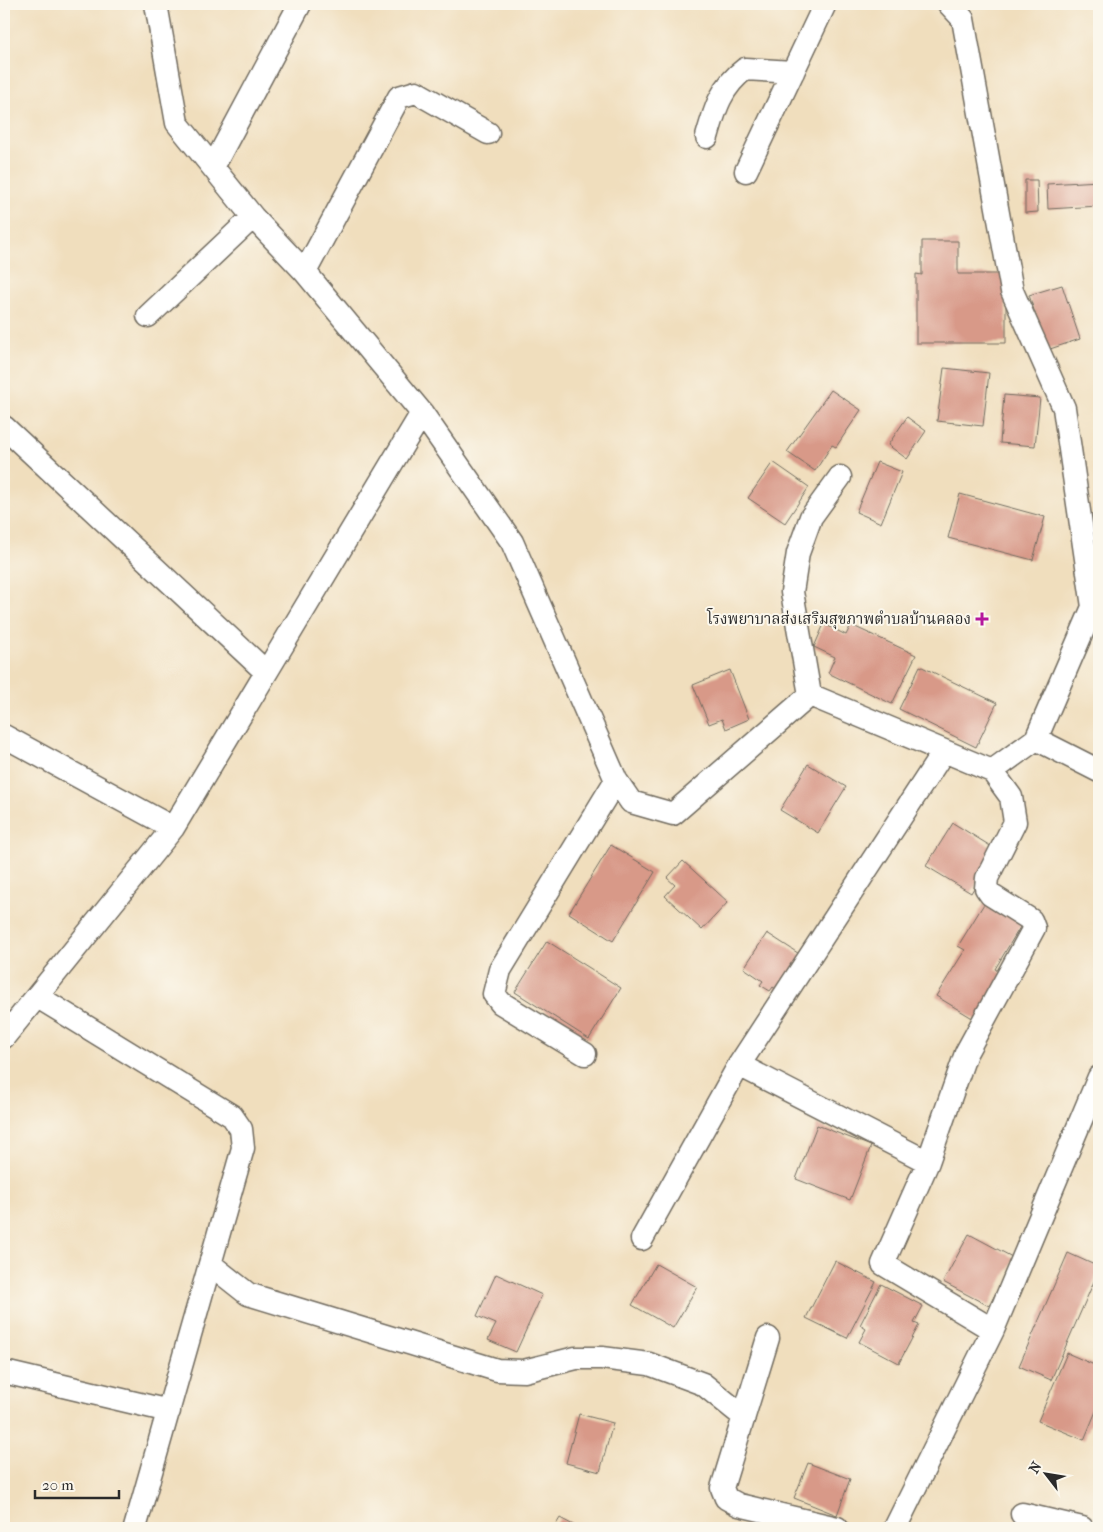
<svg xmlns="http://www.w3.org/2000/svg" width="1103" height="1532" font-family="'IM FELL French Canon','Noto Serif Thai',serif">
  <rect width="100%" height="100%" fill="#fbf7ec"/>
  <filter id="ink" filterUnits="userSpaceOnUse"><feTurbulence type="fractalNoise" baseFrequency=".02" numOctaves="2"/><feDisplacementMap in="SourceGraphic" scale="10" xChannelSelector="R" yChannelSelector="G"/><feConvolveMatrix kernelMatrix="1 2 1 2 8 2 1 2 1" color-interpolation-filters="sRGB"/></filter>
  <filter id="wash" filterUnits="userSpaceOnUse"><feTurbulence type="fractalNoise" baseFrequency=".0096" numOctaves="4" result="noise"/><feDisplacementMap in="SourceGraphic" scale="20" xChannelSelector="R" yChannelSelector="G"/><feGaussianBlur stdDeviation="1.12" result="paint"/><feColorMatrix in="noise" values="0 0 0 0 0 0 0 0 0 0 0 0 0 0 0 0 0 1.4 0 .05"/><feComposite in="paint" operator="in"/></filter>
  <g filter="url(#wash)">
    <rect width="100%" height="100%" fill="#f0debd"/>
    <g id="blocks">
      <path fill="#d89988" d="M1025,180H1037L1038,212L1025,213Z
        M1099,181V206L1048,209L1047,184Z
        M922,241H958V274H1006V343H916V274L922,275Z
        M1062,285L1080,339L1047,350L1029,295Z
        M944,368L989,373L983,426L937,421Z
        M831,390L861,410L836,447L832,445L815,471L787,452Z
        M1004,395L1040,398L1035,446L1000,443Z
        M907,417L926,431L907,459L888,445Z
        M773,462L809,487L785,523L748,498Z
        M877,462L902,472L881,523L856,512Z
        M960,494L1045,517L1033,560L948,538Z
        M1099,515V546H1098L1093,516Z
        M824,624L846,635L851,625L916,655L892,704L828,673L835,657L814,647Z
        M920,666L997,703L976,747L899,709Z
        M730,670L749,719L726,729L722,719L709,724L693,685Z
        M808,764L846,787L818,833L780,810Z
        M953,823L997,850L971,893L926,866Z
        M611,845L655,872L613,941L569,913Z
        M683,861L728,902L702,930L665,896L675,885L667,878Z
        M987,899L1023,922L995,969L1007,976L979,1022L936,996L965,950L958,946Z
        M767,933L807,959L784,995L773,987L770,991L760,985L763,981L744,968Z
        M547,941L621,988L589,1039L515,992Z
        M817,1125L871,1146L850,1200L796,1179Z
        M969,1234L1014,1258L989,1306L943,1282Z
        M1068,1253L1099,1267V1270L1051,1380L1019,1366Z
        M835,1261L876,1282L847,1338L806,1318Z
        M656,1264L697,1287L673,1328L632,1305Z
        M496,1274L542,1295L516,1352L488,1340L496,1324L477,1316Z
        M881,1284L923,1306L914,1323L919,1325L899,1363L859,1342L866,1329L860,1325Z
        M1067,1353L1099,1367V1404L1084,1440L1038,1421Z
        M579,1414L613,1423L600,1472L566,1463Z
        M808,1463L850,1479L837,1515L794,1498Z
        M560,1518L579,1528H554Z"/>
    </g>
  </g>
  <g filter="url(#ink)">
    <use href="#blocks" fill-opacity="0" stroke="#706a5e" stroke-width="1"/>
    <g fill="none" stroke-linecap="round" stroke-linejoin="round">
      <g stroke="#706a5e" stroke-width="25">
        <path id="street" d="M156,4L177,123L253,217L305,272L422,413L512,542L616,780L631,802L673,814L810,695L992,771L1036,739L1093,607L1064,408L1012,291L963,19L949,4
          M707,137C715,109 721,87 745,69L793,72
          M213,167L300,4
          M746,171L825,4
          M305,272L399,97L416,92L488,133
          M148,316L253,217
          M4,427L266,672
          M810,695L792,592L798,553L811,517L840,477
          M4,736L173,828
          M1036,739L1099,771
          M992,771L1011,797L1015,822L987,878L986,888L991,895L1031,920L1034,928L966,1053L928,1162L883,1264L993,1330
          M38,997L232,1116L241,1129L243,1148L135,1528
          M4,1037L173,828L422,413
          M585,1054L501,1003L494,994L500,970L616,780
          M739,1065L928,1162
          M642,1239L739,1065L944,751
          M210,1264L248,1294L497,1370L524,1371L576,1358H602L649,1364L703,1384L744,1417
          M768,1338L722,1488L726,1498L739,1505L837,1528
          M4,1372L169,1411
          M1022,1514L1082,1528
          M895,1528L993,1330L1099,1077"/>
      </g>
      <use href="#street" stroke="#fff" stroke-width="22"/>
    </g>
  </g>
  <path fill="#b5179e" stroke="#fbf7ec" stroke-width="2" d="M979.5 611.5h5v5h5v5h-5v5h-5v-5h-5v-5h5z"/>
  <g text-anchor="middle" stroke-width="4" stroke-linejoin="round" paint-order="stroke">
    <g font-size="15" fill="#2b2b2b" stroke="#fbf7ec" text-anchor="end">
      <text x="971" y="624">โรงพยาบาลส่งเสริมสุขภาพตำบลบ้านคลอง</text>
    </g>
  </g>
  <rect width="1103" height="1532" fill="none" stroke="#fbf7ec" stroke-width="20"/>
  <g transform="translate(1046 1474) rotate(301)" stroke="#fbf7ec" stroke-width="4" paint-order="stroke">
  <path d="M0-4L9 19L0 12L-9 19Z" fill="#2b2b2b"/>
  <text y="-8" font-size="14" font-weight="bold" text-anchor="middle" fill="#2b2b2b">N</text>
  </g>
  <path d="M35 1490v8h84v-8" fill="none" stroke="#2b2b2b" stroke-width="2.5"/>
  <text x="42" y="1490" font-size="15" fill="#2b2b2b" stroke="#fbf7ec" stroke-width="4" paint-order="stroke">20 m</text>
</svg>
